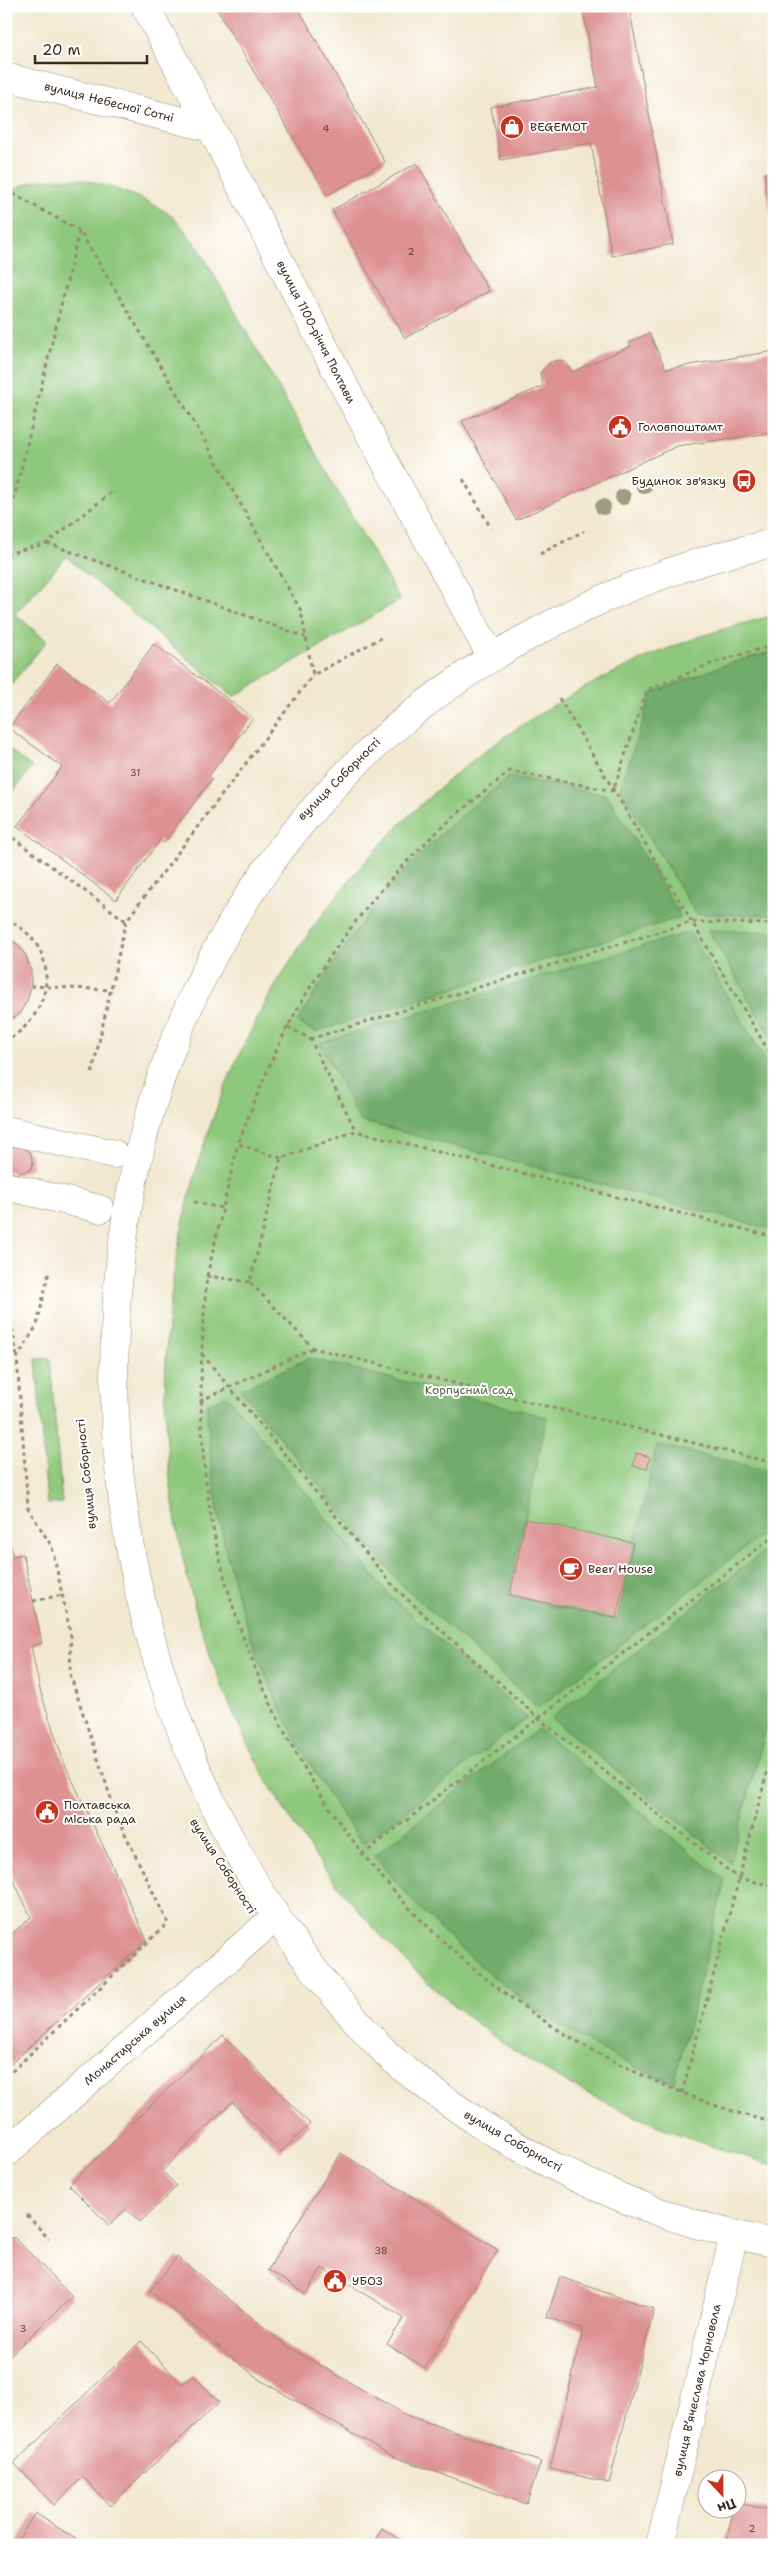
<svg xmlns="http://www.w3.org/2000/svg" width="780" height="2551" font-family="'Shantell Sans',sans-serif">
  <rect width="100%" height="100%" fill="#fff"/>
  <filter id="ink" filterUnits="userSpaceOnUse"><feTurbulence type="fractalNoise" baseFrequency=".02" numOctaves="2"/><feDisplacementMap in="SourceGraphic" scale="10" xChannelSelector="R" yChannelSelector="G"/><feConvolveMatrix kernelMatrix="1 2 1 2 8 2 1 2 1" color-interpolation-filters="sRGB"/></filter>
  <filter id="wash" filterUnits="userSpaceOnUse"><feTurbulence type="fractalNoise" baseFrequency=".0096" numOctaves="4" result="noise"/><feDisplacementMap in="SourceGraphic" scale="20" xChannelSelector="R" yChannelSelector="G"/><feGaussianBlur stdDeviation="1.12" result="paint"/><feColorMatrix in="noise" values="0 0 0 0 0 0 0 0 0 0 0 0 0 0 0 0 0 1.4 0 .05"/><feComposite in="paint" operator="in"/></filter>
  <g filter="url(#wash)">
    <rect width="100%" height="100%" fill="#f1e8cf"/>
    <path fill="#8ec87c" stroke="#64794d" d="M80,179C106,184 149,199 170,215C181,223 189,237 198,247L400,600L233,697L66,557L15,614L47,641L6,690V195C27,178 55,178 80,179Z
      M774,615V2165C697,2144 626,2116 557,2077C501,2046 450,2005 405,1960C190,1750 113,1441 201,1154C249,998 347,857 477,757C544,706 623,663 702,636C725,628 750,622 774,615Z
      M6,747L32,767L6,801Z
      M50,1358L62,1503L47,1504L36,1359Z"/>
    <path fill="#72ac6c" stroke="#566b45" d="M774,651V915L696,914L620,789L652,693L727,664Z
      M510,776L607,795L681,917L315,1032L297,1022C327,972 358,925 395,881C429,842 470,808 510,776Z
      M708,930L774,932V1042Z
      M689,932L774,1074V1230L360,1121L320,1043Z
      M309,1358L547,1417L508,1596L617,1620L657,1444L774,1472V1525L538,1708L399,1582L240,1390Z
      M227,1396L390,1596L527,1718L363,1844C265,1713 213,1567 207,1404Z
      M774,1543V1699L730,1863L551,1718Z
      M538,1729L725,1880L674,2084C651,2073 627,2064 605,2052C511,2000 442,1938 374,1856Z"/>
    <g id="blocks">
      <path fill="#dd9191" d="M215,6H297L385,162L327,195Z
        M582,6H629L673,244L612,256L591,143L501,160L491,107L598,87Z
        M417,163L489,291L405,338L332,210Z
        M774,172V225L772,226L764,173Z
        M649,333L666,369L774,351V443L771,444L770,433L677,446L516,520L462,421L543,386L540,373L550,362L560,360L565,362L572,372L631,346L629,343Z
        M154,644L253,718L209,776L212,779L164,843L160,840L116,900L17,826L62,767L9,728L57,664L110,703Z
        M6,936L17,944L26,956L31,971V986L27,1001L19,1014L6,1024Z
        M6,1144L25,1149L31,1153L33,1165L30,1170L17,1174L6,1171Z
        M636,1453L650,1457L647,1469L633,1466Z
        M526,1519L633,1543L616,1618L510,1595Z
        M6,1526L13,1556L23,1554L42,1643L31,1646L40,1690L63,1760L147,1940L6,2068V1939L31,1917L6,1864Z
        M223,2035L310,2124L281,2152L232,2102L162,2171L177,2186L140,2222L126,2209L109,2225L69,2185Z
        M341,2153L498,2250L425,2368L387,2344L404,2318L322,2268L306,2294L268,2270Z
        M14,2237L72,2297L6,2359V2245Z
        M177,2257L287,2346L406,2415L541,2462L526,2504L392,2456L260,2380L150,2291Z
        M560,2277L654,2309L609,2483L550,2469L583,2329L547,2317Z
        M141,2341L182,2384L193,2375L219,2402L110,2506L83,2477L54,2505L14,2463Z
        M738,2503L774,2511V2545H725L734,2508H738Z
        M35,2513L85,2545H15Z
        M382,2528L408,2545H372Z"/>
    </g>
  </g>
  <g filter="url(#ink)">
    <use href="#blocks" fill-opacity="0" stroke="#968976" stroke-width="1"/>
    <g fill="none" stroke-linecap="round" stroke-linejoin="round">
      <g stroke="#968976" stroke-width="29">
        <path id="minor" d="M6,1130L114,1154
          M6,1186L100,1209
          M6,2153L263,1928
          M660,2545L734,2235"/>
      </g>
      <g stroke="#968976" stroke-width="29">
        <path id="major" d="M145,6L211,128L353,403L491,656
          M6,77L211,128
          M774,543C691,560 614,590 540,630C0,917 0,1665 391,2058C500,2149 634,2217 774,2243"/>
      </g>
      <path stroke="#968976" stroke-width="3" stroke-dasharray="4 4" stroke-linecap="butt" d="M6,190L80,231L198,429L301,611L313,675L381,638
        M463,479L491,528
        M6,531L79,232
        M47,543L305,637
        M6,554L47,543L112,492
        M540,554L584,531
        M559,698L774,1060
        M6,833L126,921
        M6,919C62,945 57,1012 6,1041
        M31,986L111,990
        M288,1027L310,1039L356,1131
        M310,1039L691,922L774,924
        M92,1073L126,921L313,675
        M281,1158L238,1144C253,1105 268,1066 287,1028C324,958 376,889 434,835C458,812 484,792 510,771L613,791L647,690L713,663L774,645
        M194,1202L222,1208
        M774,1237L356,1131L281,1158L250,1282L313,1348L774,1463
        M207,1276L238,1144
        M250,1282L207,1276C199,1364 197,1451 215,1538C266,1774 423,1974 642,2075C684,2094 729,2113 774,2122
        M6,1289L17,1357
        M202,1354L395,1588L538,1718L738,1878L774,1886
        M200,1401L313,1348
        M33,1601L62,1595
        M362,1855L774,1536
        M6,2077L168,1923L117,1817L70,1674L71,1636L52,1547L28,1508L17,1358L37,1325L49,1271
        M682,2093L774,1746
        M27,2215L49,2239"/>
      <use href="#minor" stroke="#fff" stroke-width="28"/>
      <use href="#major" stroke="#fff" stroke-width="28"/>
    </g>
    <g fill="#9d9e80">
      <circle cx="644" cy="486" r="8"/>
      <circle cx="623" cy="497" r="8"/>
      <circle cx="603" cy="507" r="8"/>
    </g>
  </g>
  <defs>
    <g id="shop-disc" transform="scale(1.25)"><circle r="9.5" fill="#c8321e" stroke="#fff"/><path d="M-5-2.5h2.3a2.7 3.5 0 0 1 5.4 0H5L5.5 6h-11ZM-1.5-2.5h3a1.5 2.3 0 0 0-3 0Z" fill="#fff"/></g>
    <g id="civic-disc" transform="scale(1.25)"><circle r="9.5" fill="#c8321e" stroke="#fff"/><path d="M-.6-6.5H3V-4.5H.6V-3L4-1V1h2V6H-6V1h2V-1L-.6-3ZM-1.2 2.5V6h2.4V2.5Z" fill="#fff"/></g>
    <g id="bus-disc" transform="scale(1.25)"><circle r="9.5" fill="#c8321e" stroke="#fff"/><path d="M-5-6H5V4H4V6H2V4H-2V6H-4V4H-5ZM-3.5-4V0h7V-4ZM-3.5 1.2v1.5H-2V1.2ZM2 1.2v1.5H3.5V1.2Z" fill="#fff"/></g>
    <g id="cafe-disc" transform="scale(1.25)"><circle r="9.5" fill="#c8321e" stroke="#fff"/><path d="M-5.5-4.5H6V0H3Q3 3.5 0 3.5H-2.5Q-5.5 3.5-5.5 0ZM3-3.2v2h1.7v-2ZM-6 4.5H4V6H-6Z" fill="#fff"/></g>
  </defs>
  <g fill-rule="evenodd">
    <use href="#shop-disc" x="512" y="127"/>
    <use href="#civic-disc" x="620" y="427"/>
    <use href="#bus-disc" x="744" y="481"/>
    <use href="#cafe-disc" x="571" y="1569"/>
    <use href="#civic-disc" x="47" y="1812"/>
    <use href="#civic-disc" x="335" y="2281"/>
  </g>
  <g text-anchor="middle" stroke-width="4" stroke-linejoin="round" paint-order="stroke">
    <g font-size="10" fill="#64443b">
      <text x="326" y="132">4</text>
      <text x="411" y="255">2</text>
      <text x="135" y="776">31</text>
      <text x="381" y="2254">38</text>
      <text x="23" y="2332">3</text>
      <text x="752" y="2532">2</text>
    </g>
    <g font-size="12" fill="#3b2a1e" stroke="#fff">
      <text transform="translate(109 102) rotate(14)" y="4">вулиця Небесної Сотні</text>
      <text transform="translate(316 332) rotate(63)" y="4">вулиця 1100-річчя Полтави</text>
      <text transform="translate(339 779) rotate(-45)" y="4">вулиця Соборності</text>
      <text transform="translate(86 1474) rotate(-96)" y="4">вулиця Соборності</text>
      <text transform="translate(223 1866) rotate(57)" y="4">вулиця Соборності</text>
      <text transform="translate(135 2040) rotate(-41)" y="4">Монастирська вулиця</text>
      <text transform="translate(513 2141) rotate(30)" y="4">вулиця Соборності</text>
      <text transform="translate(697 2390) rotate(-77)" y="4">вулиця Вʼячеслава Чорновола</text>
    </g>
    <g font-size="12" fill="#3b2a1e" stroke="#fff" text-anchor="start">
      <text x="530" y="131">BEGEMOT</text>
      <text x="638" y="431">Головпоштамт</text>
      <text x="726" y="485" text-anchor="end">Будинок зв'язку</text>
      <text x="588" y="1573">Beer House</text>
      <text x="64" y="1809">Полтавська<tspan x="64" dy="14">міська рада</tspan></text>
      <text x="352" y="2285">УБОЗ</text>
    </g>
    <g font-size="12" fill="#58613f" stroke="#fff">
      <text x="469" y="1394">Корпусний сад</text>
    </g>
  </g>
  <rect width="780" height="2551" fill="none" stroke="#fff" stroke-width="25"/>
  <g transform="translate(722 2494) rotate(158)"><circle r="24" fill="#ffffff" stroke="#b1aaa5"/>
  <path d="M0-4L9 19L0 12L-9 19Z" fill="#c8321e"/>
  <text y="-8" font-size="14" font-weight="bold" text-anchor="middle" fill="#3b2a1e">Пн</text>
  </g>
  <path d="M35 55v8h112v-8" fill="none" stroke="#3b2a1e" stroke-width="2.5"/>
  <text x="42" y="55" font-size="15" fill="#3b2a1e" stroke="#ffffff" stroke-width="4" paint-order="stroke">20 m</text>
</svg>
